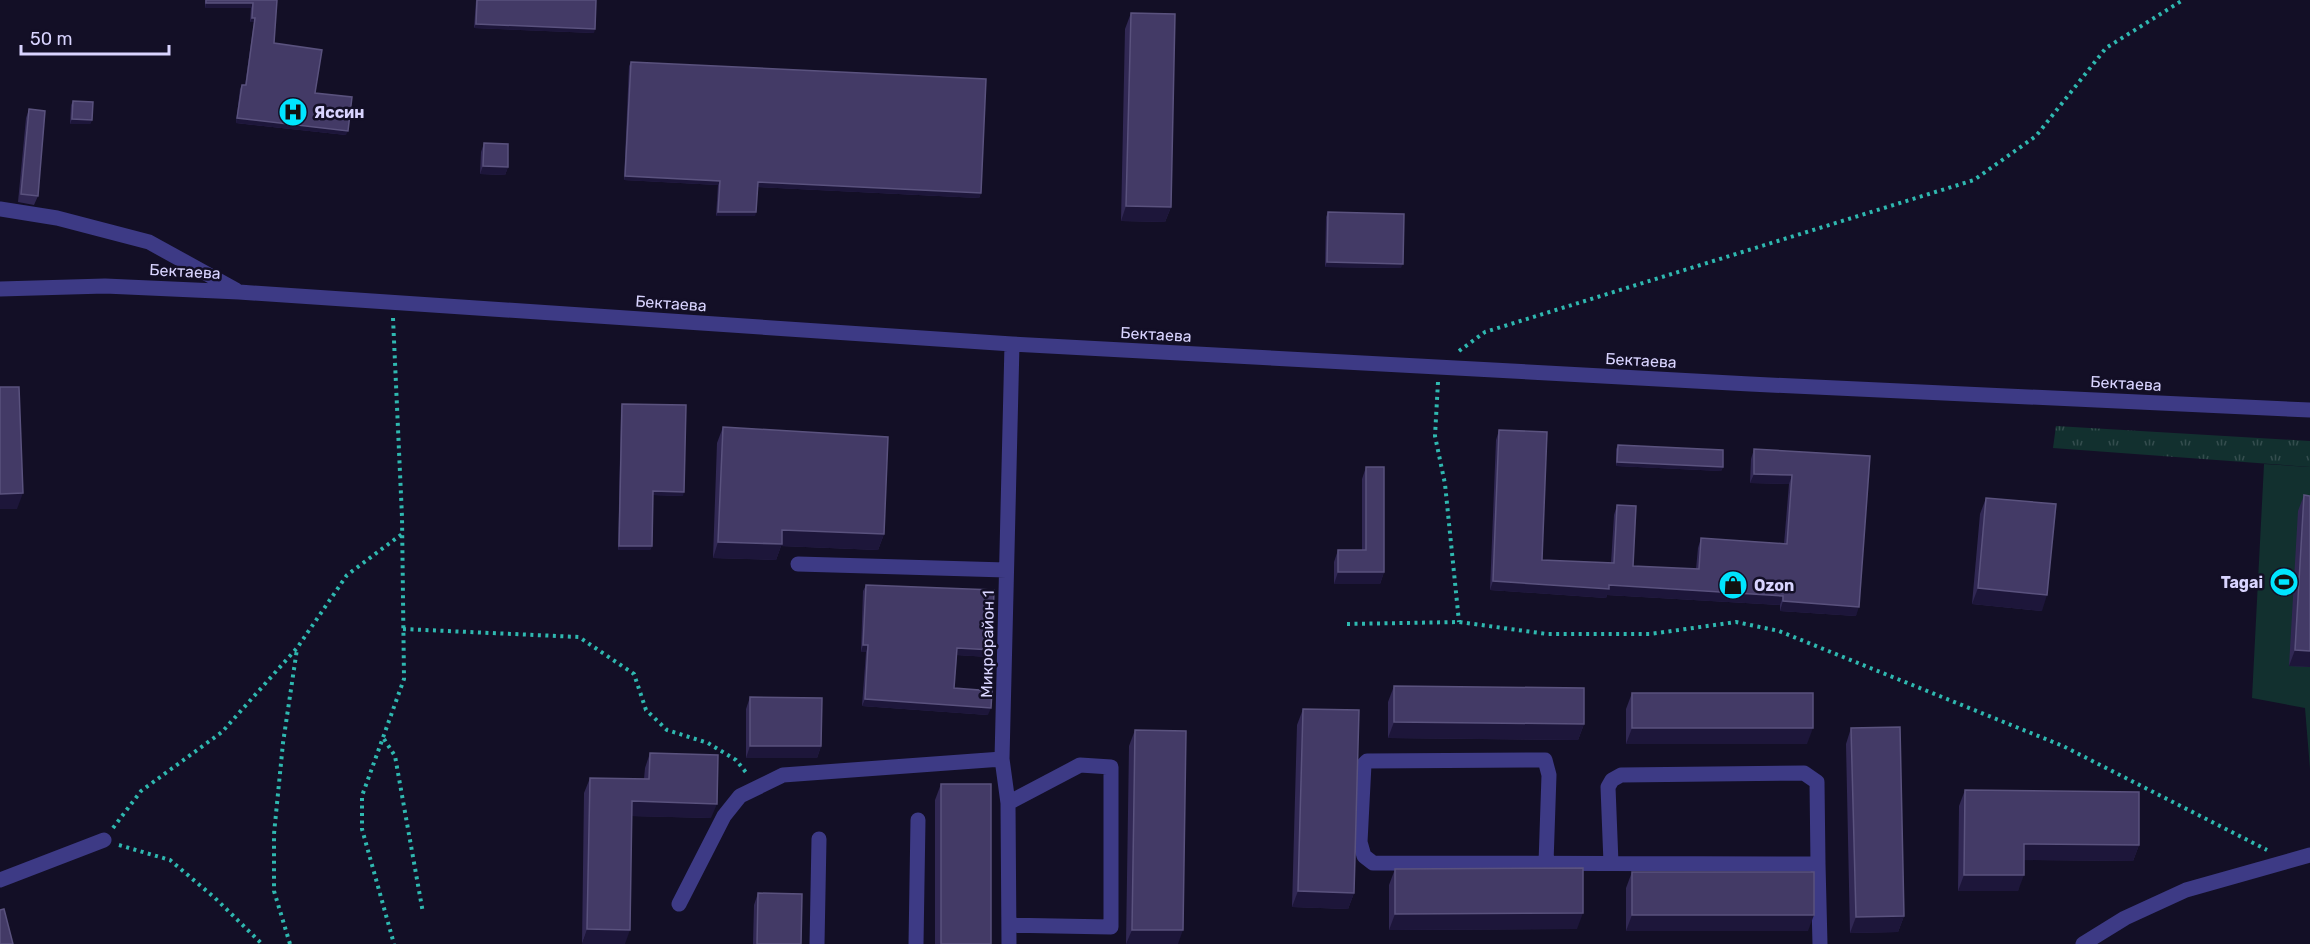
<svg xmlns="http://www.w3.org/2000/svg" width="2310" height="944" font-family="Rubik,sans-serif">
  <defs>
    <pattern id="grass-tufts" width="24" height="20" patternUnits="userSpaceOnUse" patternTransform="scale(1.5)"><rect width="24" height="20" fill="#12302f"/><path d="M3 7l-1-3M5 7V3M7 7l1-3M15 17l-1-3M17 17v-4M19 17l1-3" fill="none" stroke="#344d4e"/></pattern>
  </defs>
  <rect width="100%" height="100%" fill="#130f26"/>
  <path fill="url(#grass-tufts)" d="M2056,426L2310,441V467L2053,448Z"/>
  <path fill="#12302f" d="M2264,464L2310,467V769L2305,708L2252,698Z"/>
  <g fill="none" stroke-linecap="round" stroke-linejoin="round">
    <path stroke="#2fb8b0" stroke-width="4" stroke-dasharray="3 4.5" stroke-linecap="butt" d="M393,318L402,517L404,679L362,796V829L394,944
      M1459,351L1485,332L1974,180L2036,136L2106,48L2183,0
      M1438,382L1435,436L1445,484L1459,622
      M1347,624L1459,622L1547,634H1650L1736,622L1779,631L2063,746L2267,850
      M403,629L579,637L634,674L646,710L667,730L708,743L736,760L748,775
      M384,739L395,756L423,913
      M113,828L141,791L222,732L297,648L347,575L402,534
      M119,845L170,860L215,898L262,944
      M290,944L274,891V834L283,743L297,649"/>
    <path stroke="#3d3a85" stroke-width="15" d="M0,209L57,218L149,242L236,290
      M0,289L105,286L239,292L1012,344L1750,384L2310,410
      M798,564L1006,570
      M1008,803L1080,765L1111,767V927L1009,925
      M1546,863L1549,775L1545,760L1367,761L1364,764L1360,842L1364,856L1373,863L1818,864L1820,944
      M1611,863L1608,787L1612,780L1621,775L1804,773L1817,782L1818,864
      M0,880L104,840
      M679,904L724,816L740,796L783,775L1002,759
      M817,944L819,839
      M916,944L918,820
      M1009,944L1008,803L1002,759L1012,344
      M2083,944L2125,918L2186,890L2310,855"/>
  </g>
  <path fill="#312854" d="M205,0H277L274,43L315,93L346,135L236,123L240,89L242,85H245L254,22H250L251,8H205Z
    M476,0H596L594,33L474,28Z
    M1131,13L1171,207L1165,222L1121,221L1125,29Z
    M631,62L981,193L979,198L758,187L755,216H716L718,185L624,180L629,66Z
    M73,101L92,120L90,124H70L71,105Z
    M29,109L38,196L34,205L18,202L26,118Z
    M484,143L508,167L505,175L480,174L481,152Z
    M1328,212L1401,268L1325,267L1326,217Z
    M622,404L683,496L653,495L652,546L650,550H618L621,408Z
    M723,427L884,534L878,550L781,546L776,560L713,558L717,443Z
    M1499,430L1542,560L1611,563L1614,515L1617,505L1633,566L1696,569L1698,548L1701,538L1784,544L1789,484L1750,483L1751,459L1754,449L1870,456L1856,616L1780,611V605L1607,595L1606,598L1490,590L1496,440Z
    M1618,445L1723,467L1721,471L1616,466V449Z
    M1366,467L1384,572L1380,584H1334V562L1338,550H1362V479Z
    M2304,495L2310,667L2289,666L2298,511Z
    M1986,498L2042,611L1972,604L1980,514Z
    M866,585L989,657L957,655L954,688L988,715L862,706L866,652H861L863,591Z
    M1394,686L1584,724L1578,740L1388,738V702Z
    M1632,693L1807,744H1626V709Z
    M750,697L821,746L817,758H746V709Z
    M1303,709L1354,893L1348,909L1292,907L1297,725Z
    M1851,728L1904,916L1898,932L1850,933L1846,744Z
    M1135,730L1178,944H1126L1129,746Z
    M650,753L711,818L632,816L582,944L584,793L590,778L644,779L645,768Z
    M941,784L991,944H935V800Z
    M1965,790L2139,845L2133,861L2024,860L2018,891H1958L1959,806Z
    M1395,869L1577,929L1389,930V885Z
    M1632,872L1808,931H1626V888Z
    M758,893L801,944H753L754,905Z"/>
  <path fill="#1d163a" d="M206,3H253L251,8H205Z
    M252,18H255L254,22H250Z
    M476,24L595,29L594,33L474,28Z
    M237,118L348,131L346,135L236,123Z
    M72,119L92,120L90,124H70Z
    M483,166L508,167L505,175L480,174Z
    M625,176L720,181L718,185L624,180Z
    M758,182L981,193L979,198L756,187Z
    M1126,206L1171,207L1165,222L1121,221Z
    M718,212H756L755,216H716Z
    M1327,262L1403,264L1401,268L1325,267Z
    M1617,462L1723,467L1721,471L1616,466Z
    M1754,474L1792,475L1789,484L1750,483Z
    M653,491L684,492L683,496L652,495Z
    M23,493L17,509H0V494Z
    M782,530L884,534L878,550L781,546L776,560L713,558L718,542Z
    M619,546H652L650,550H618Z
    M1338,572H1384L1380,584H1334Z
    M1493,581L1609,585L1783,596L1780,605L1607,595L1606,598L1490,590Z
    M1978,588L2047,595L2042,611L1972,604Z
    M1783,601L1859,607L1856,616L1780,611Z
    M863,645H868L866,652H861Z
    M957,648L992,650L989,657L955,655Z
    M2295,650L2310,651V667L2289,666Z
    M865,699L991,708L988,715L862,706Z
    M1394,722L1584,724L1578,740L1388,738Z
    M1632,728H1813L1807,744H1626Z
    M750,746H821L817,758H746Z
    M632,801L717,804L711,818L627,816Z
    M2024,844L2139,845L2133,861L2018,860Z
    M1964,875H2024L2018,891H1958Z
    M1298,891L1354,893L1348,909L1292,907Z
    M1583,913L1577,929L1389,930L1395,914Z
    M1632,915H1814L1808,931H1626Z
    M1904,916L1898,932L1850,933L1856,917Z
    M587,929L630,930L625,944H582Z
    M1132,930H1183L1178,944H1126Z"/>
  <path fill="#433a66" stroke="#5a527e" stroke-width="1.5" d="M206,0H277L274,43L322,50L315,93L352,97L348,131L237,118L242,85H246L255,18H252L253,3H206Z
    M477,0H596L595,29L476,24Z
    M1131,13L1175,14L1171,207L1126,206Z
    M631,62L986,79L981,193L758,182L756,212H718L720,181L625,176Z
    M73,101L93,102L92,120L72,119Z
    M29,109L45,111L38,196L21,194Z
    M484,143L508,144V167L483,166Z
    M1328,212L1404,214L1403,264L1327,262Z
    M0,387H19L23,493L0,494Z
    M622,404L686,405L684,492L653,491L652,546H619Z
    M723,427L888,437L884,534L782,530V544L718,542Z
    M1499,430L1547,432L1542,560L1614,563L1617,505L1636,506L1633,566L1699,569L1701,538L1787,544L1792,475L1754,474V449L1870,456L1859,607L1783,601V596L1609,585V589L1493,581Z
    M1618,445L1723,450V467L1617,462Z
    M1366,467H1384V572H1338V550H1366Z
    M2304,495L2310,496V651L2295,650Z
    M1986,498L2056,504L2047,595L1978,588Z
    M866,585L994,590L992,650L957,648L954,688L992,691L991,708L865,699L868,645H863Z
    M1394,686L1584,688V724L1394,722Z
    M1632,693H1813V728H1632Z
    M750,697L822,698L821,746H750Z
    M1303,709L1359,710L1354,893L1298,891Z
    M1900,727L1904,916L1856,917L1851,728Z
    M1135,730L1186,731L1183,930H1132Z
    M650,753L718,755L717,804L632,801L630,930L587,929L590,778L649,779Z
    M941,784H991V944H941Z
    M1965,790L2139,792V845L2024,844V875H1964Z
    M1583,868V913L1395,914V869Z
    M1632,872H1814V915H1632Z
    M758,893L802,894L801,944H757Z
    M4,909L13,944H0V910Z"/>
  <defs>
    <g id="hospital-disc" transform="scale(1.5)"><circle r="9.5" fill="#00e5ff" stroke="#130f26"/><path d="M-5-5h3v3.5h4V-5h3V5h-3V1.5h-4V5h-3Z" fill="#111"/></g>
    <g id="stadium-disc" transform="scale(1.5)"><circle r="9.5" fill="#00e5ff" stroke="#130f26"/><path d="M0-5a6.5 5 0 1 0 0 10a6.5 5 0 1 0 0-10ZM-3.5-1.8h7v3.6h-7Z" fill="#111"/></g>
    <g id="shop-disc" transform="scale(1.5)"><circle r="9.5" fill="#00e5ff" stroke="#130f26"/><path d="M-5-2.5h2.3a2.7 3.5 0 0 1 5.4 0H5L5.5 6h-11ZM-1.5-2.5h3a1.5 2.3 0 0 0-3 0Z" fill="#111"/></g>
  </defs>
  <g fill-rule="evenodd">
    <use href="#hospital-disc" x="293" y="112"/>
    <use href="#stadium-disc" x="2284" y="582"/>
    <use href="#shop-disc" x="1733" y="585"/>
  </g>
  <g text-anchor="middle" stroke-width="5" stroke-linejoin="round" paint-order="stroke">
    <g font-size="16" font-weight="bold" fill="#d9d4ff" stroke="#130f26" text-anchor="start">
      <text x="314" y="118">Яссин</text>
      <text x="2263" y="588" text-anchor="end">Tagai</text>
      <text x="1754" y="591">Ozon</text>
    </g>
    <g font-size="16" fill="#d9d4ff" stroke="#130f26">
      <text transform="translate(185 271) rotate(3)" y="6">Бектаева</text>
      <text transform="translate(671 303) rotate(4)" y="6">Бектаева</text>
      <text transform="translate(1156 334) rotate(3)" y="6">Бектаева</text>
      <text transform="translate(1641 360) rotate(3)" y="6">Бектаева</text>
      <text transform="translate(2126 383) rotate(3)" y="6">Бектаева</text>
      <text transform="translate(987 644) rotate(-89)" y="6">Микрорайон 1</text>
    </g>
  </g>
  <path d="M21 45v9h148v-9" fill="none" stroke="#d9d4ff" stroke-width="3"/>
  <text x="30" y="45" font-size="18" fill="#d9d4ff" stroke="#130f26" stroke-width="4.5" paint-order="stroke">50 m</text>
</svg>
